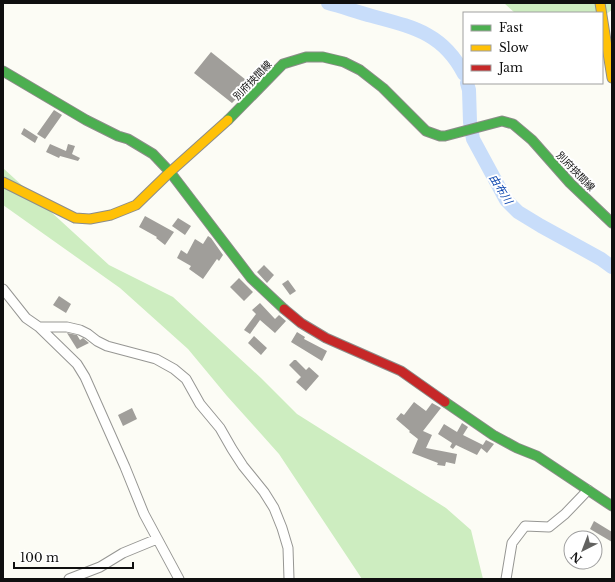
<svg xmlns="http://www.w3.org/2000/svg" width="615" height="582" font-family="'Libre Baskerville','Noto Sans JP',serif">
  <rect width="100%" height="100%" fill="#fcfcf5"/>
  <path fill="#cdedc0" d="M504,3H612V10L602,17V13H515Z
    M3,168L109,265L173,297L261,378L297,414L446,508L471,530L483,579H362L279,454L227,396L188,349L120,288L3,205Z"/>
  <g fill="none" stroke-linecap="round" stroke-linejoin="round">
    <path stroke="#c8ddfa" stroke-width="14" d="M328,3C343,7 357,12 372,16C413,27 443,33 464,74
      M467,83L469,90L470,122L473,139L506,200L518,212L541,226L601,259L612,267"/>
  </g>
  <path fill="#a09e9a" d="M211,52L251,84L232,103L194,73Z
    M54,110L62,115L45,139L37,134Z
    M24,128L38,137L35,143L21,134Z
    M50,144L66,151L68,144L75,146L72,154L80,158L78,161L60,156L59,158L46,152Z
    M145,216L174,232L165,245L156,238L157,237L139,227Z
    M178,218L191,226L185,235L172,226Z
    M208,236L211,238L223,255L219,261L217,259L203,279L189,269L191,266L177,258L181,250L187,254L195,239L203,244Z
    M264,265L274,275L267,283L257,272Z
    M239,278L253,292L244,301L230,287Z
    M288,280L296,291L290,295L282,284Z
    M59,296L71,304L66,313L53,305Z
    M260,303L275,319L279,315L286,321L275,333L260,320L250,334L244,330L256,314L252,310Z
    M297,332L305,337L304,339L327,351L322,361L291,342Z
    M67,333L77,335L80,340L83,338L89,343L77,349Z
    M254,336L267,348L261,355L248,343Z
    M294,360H296L306,370L309,367L319,376L306,391L296,382L301,377L289,365Z
    M414,402L426,411L432,403L441,408L423,431L432,435L426,448L457,454L455,464L446,462L445,466L437,465L438,463L412,453L418,439L409,432L410,431L396,419L401,413L404,415Z
    M132,408L137,419L123,426L118,415Z
    M462,423L468,427L463,435L483,445L477,455L456,445L453,449L450,447L452,443L438,434L444,424L457,432Z
    M486,440L494,444L487,453L481,448Z
    M594,521L612,532V542L590,529Z"/>
  <g fill="none" stroke-linecap="round" stroke-linejoin="round">
    <g stroke="#969693" stroke-width="11">
      <path id="street" d="M3,289L26,318L39,327L77,364L85,377L125,467L144,514L179,579
        M39,327H67L80,330L88,334L97,341L107,346L156,359L174,369L186,379L200,404L220,428L232,449L243,466L264,492L274,508L282,528L288,548L289,579
        M69,579L100,567L123,553L157,539
        M506,579L512,543L525,526L549,527L565,514L588,490"/>
    </g>
    <g stroke="#8c8c89" stroke-width="11">
      <path id="fast" d="M3,71L86,120L118,136L128,139L153,154L170,172L251,278L284,309
        M228,120L283,64L306,57H323L344,62L360,70L383,88L426,131L440,136H445L502,121L513,124L532,140L570,183L612,223
        M445,402L493,435L517,448L537,456L612,506"/>
    </g>
    <g stroke="#8c8c89" stroke-width="11">
      <path id="slow" d="M600,3L612,78
        M3,182L75,218L90,219L111,215L136,205L170,172L228,120"/>
    </g>
    <g stroke="#8c8c89" stroke-width="11">
      <path id="jam" d="M284,309L301,323L326,338L401,371L445,402"/>
    </g>
    <use href="#street" stroke="#fffffe" stroke-width="9"/>
    <use href="#fast" stroke="#4caf50" stroke-width="9"/>
    <use href="#slow" stroke="#ffc107" stroke-width="9"/>
    <use href="#jam" stroke="#c62828" stroke-width="9"/>
  </g>
  <g text-anchor="middle" stroke-width="4" stroke-linejoin="round" paint-order="stroke">
    <g font-size="10" fill="#0f0f0f" stroke="#fff">
      <text transform="translate(252 80) rotate(-46)" y="4">別府挾間線</text>
      <text transform="translate(576 171) rotate(46)" y="4">別府挾間線</text>
    </g>
    <g font-size="11" font-style="italic" fill="#0b45af" stroke="#fff">
      <text transform="translate(501 189) rotate(58)" y="4">由布川</text>
    </g>
  </g>
  <rect width="615" height="582" fill="none" stroke="#0f0f0f" stroke-width="8"/>
  <rect x="463" y="12" width="140" height="72" fill="#ffffff" stroke="#9f9f9f"/>
  <rect x="471" y="25" width="20" height="6" fill="#4caf50" stroke="#9f9f9f"/>
  <text x="499" y="32" font-size="12" fill="#0f0f0f">Fast</text>
  <rect x="471" y="45" width="20" height="6" fill="#ffc107" stroke="#9f9f9f"/>
  <text x="499" y="52" font-size="12" fill="#0f0f0f">Slow</text>
  <rect x="471" y="65" width="20" height="6" fill="#c62828" stroke="#9f9f9f"/>
  <text x="499" y="72" font-size="12" fill="#0f0f0f">Jam</text>
  <g transform="translate(583 550) rotate(222)"><circle r="19" fill="#ffffff" stroke="#9f9f9f"/>
  <path d="M0-3L7 15L0 10L-7 15Z" fill="#626260"/>
  <text y="-6" font-size="11" font-weight="bold" text-anchor="middle" fill="#0f0f0f">N</text>
  </g>
  <path d="M14 562v6h119v-6" fill="none" stroke="#0f0f0f" stroke-width="2"/>
  <text x="20" y="562" font-size="12" fill="#0f0f0f" stroke="#ffffff" stroke-width="3" paint-order="stroke">100 m</text>
</svg>
